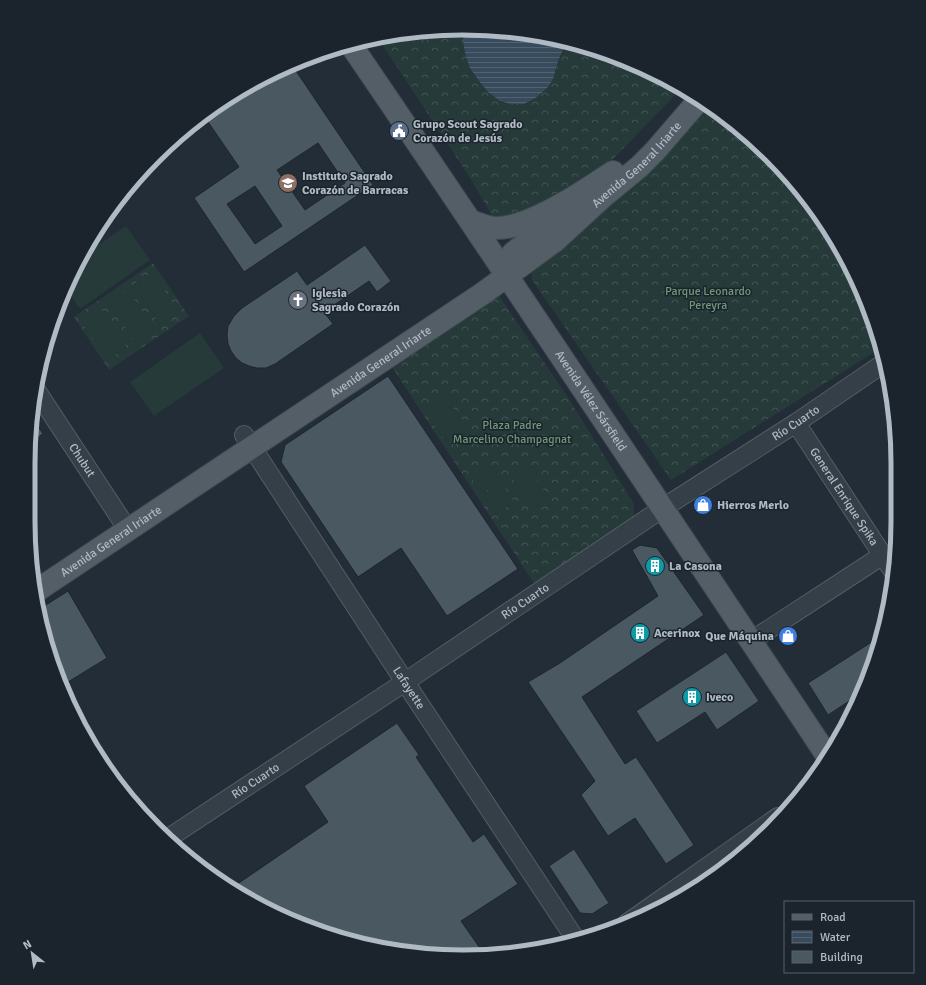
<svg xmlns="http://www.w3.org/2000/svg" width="926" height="985" font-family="Signika,sans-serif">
  <defs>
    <pattern id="forest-crowns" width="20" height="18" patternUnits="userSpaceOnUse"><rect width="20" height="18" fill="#253a39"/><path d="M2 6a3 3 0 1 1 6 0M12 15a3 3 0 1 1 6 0" fill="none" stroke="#425454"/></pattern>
    <pattern id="water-rules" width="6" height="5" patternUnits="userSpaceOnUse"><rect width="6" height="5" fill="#374b5d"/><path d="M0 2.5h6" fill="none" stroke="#516373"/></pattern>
  </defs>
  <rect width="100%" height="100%" fill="#222d37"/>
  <path fill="url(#forest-crowns)" d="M491,29L575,43L655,73L681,89L613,159L555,204L501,221L492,216L470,178L378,38L406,32Z
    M708,106L728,118L790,176L840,245L875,323L881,348L671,480L532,280L531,266L570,237L635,185L668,154Z
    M153,263L189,316L109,370L74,317Z
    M496,291L571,402L634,504V518L535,585L390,364Z"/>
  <path fill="#253a39" d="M126,226L150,260L80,309L66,289L73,270L81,257Z
    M152,272L179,312L160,325L133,285Z
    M127,289L154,329L135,342L108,302Z
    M100,307L127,347L108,360L80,320Z
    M200,333L224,368L154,416L130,382Z
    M444,395L470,432L449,446L423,409Z
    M489,465L500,482L482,494L471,477Z
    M526,465L549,498L532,509L510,475Z
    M503,485L514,502L496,514L484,497Z"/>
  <path fill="url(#water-rules)" d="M491,29L572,42L564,47L558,61L553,79L548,87L537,97L524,104H511L500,101L488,92L479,81L470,68L465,53L463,41L464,30Z"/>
  <path fill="#4a5862" stroke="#1d262e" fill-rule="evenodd" d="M292,65L373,185L244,272L194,198L239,167L204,116L246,86ZM318,143L345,183L305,210L277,170ZM255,186L282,226L255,244L227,204Z
    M365,245L391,281L377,292L369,281L324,312L333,324L275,364L266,368H257L249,366L242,363L236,358L231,351L228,344L227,335L228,326L234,316L242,308L297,271L307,285Z
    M388,376L518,569L447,616L401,548L358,577L281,462L285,445Z
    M32,417L43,434L29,443V434Z
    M640,545L657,548L704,615L582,697L625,764L636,757L694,845L666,864L635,818L608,836L581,795L595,781L528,682L560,663L658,596L632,550Z
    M68,591L107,658L68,682L55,663L38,610Z
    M881,636L865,688L863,692L828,715L808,683Z
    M726,652L759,701L717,730L705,712L657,743L636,711Z
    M397,723L419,755L416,757L473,842L484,834L518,884L461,921L484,954L434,956L350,942L270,912L233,887L328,822L304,786Z
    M574,849L609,903L592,914L580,913L549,866Z"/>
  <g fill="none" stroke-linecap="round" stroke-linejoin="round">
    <g stroke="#535d65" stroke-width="20">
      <g id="minor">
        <path id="s1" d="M36,390L128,530"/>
        <path id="s2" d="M796,423L893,571"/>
        <path id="s3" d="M244,435L405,682L576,940"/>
        <path d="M751,641L883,555"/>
        <path id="s4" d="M167,839L405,682L663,508L796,423L884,363"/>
        <path d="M626,924L778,817"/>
      </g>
    </g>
    <g stroke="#3f4851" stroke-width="24">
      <g id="major">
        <path id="s5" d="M351,45C512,281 670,519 828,757"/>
        <path d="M471,221C479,224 488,228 497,228C512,228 526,222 539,216C565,204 589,188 613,172"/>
        <path d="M513,253L573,208"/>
        <path id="s6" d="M36,591L482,294L556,240L605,195L639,167L655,151L699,100"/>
      </g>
    </g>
    <use href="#minor" stroke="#353f47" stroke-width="18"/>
    <use href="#major" stroke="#535e67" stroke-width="22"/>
  </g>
  <defs>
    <g id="civic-disc" transform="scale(1)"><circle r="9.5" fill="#5c6f8a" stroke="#1b242c"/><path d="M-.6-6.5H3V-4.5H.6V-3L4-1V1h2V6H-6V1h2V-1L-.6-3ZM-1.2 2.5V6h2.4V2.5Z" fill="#fff"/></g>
    <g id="school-disc" transform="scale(1)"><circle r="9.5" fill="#8d6e63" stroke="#1b242c"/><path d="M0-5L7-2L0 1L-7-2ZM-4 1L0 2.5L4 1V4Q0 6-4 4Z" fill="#fff"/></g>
    <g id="church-disc" transform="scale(1)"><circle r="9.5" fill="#6b7280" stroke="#1b242c"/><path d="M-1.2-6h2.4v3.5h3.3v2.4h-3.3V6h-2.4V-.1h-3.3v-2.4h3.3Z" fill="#fff"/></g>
    <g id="shop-disc" transform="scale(1)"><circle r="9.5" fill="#3f7fe0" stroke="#1b242c"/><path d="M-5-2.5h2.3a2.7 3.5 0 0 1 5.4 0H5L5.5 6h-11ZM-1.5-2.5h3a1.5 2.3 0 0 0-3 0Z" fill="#fff"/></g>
    <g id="building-disc" transform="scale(1)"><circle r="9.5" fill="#0f9aa8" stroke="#1b242c"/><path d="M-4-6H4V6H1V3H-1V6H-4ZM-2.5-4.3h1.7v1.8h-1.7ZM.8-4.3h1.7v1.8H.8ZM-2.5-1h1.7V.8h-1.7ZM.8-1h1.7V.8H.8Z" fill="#fff"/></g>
  </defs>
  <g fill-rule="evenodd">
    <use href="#civic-disc" x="399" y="131"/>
    <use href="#school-disc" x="288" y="183"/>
    <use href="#church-disc" x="298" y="300"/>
    <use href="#shop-disc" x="703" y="505"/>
    <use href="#building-disc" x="655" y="566"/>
    <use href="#building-disc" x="640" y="633"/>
    <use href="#shop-disc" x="788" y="636"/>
    <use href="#building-disc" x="692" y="697"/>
  </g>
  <g text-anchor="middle" stroke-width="3" stroke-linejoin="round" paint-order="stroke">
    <g font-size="12" font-weight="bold" fill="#b0bac4" stroke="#1b242c" text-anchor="start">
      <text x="413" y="128">Grupo Scout Sagrado<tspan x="413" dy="14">Corazón de Jesús</tspan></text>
      <text x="302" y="180">Instituto Sagrado<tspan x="302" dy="14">Corazón de Barracas</tspan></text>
      <text x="312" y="297">Iglesia<tspan x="312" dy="14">Sagrado Corazón</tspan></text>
      <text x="717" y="509">Hierros Merlo</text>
      <text x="669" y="570">La Casona</text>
      <text x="654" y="637">Acerinox</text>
      <text x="774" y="640" text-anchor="end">Que Máquina</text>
      <text x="706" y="701">Iveco</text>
    </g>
    <g font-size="12" fill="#b0bac4" stroke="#1b242c">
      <text dy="4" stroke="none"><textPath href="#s6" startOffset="738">Avenida General Iriarte</textPath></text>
      <text dy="4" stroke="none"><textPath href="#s6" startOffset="414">Avenida General Iriarte</textPath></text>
      <text dy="4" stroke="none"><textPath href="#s5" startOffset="429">Avenida Vélez Sársfield</textPath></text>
      <text dy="4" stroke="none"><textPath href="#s4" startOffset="754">Río Cuarto</textPath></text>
      <text dy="4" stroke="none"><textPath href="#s1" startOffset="84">Chubut</textPath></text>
      <text dy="4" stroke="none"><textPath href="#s2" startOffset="88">General Enrique Spika</textPath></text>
      <text dy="4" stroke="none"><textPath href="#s6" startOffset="90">Avenida General Iriarte</textPath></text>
      <text dy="4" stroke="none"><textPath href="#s4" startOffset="430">Río Cuarto</textPath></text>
      <text dy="4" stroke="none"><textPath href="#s3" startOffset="302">Lafayette</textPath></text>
      <text dy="4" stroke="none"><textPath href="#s4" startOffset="106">Río Cuarto</textPath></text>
    </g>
    <g font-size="12" fill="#709875" stroke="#1b242c">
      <text x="708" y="295">Parque Leonardo<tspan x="708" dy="14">Pereyra</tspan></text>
      <text x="512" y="429">Plaza Padre<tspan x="512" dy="14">Marcelino Champagnat</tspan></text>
    </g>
  </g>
  <path d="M0 0H926V985H0ZM463 35H463A428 428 0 0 1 891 463V522A428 428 0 0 1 463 950H463A428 428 0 0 1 35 522V463A428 428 0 0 1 463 35Z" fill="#1b242c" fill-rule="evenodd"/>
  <path fill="none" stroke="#b0bac4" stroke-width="5" d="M463 35H463A428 428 0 0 1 891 463V522A428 428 0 0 1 463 950H463A428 428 0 0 1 35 522V463A428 428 0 0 1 463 35Z"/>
  <rect x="784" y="901" width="130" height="72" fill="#1b242c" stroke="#576069"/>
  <rect x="792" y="914" width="20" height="6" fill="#535e67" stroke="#576069"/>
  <text x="820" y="921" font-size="12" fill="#b0bac4">Road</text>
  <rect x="792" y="931" width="20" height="12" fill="url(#water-rules)" stroke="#576069"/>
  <text x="820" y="941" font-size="12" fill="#b0bac4">Water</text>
  <rect x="792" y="951" width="20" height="12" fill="#4a5862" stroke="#576069"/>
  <text x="820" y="961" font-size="12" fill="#b0bac4">Building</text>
  <g transform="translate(32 953) rotate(330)" stroke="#1b242c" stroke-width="3" paint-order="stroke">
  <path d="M0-3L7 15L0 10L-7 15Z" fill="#b0bac4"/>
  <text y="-6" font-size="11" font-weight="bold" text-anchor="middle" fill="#b0bac4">N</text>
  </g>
</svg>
